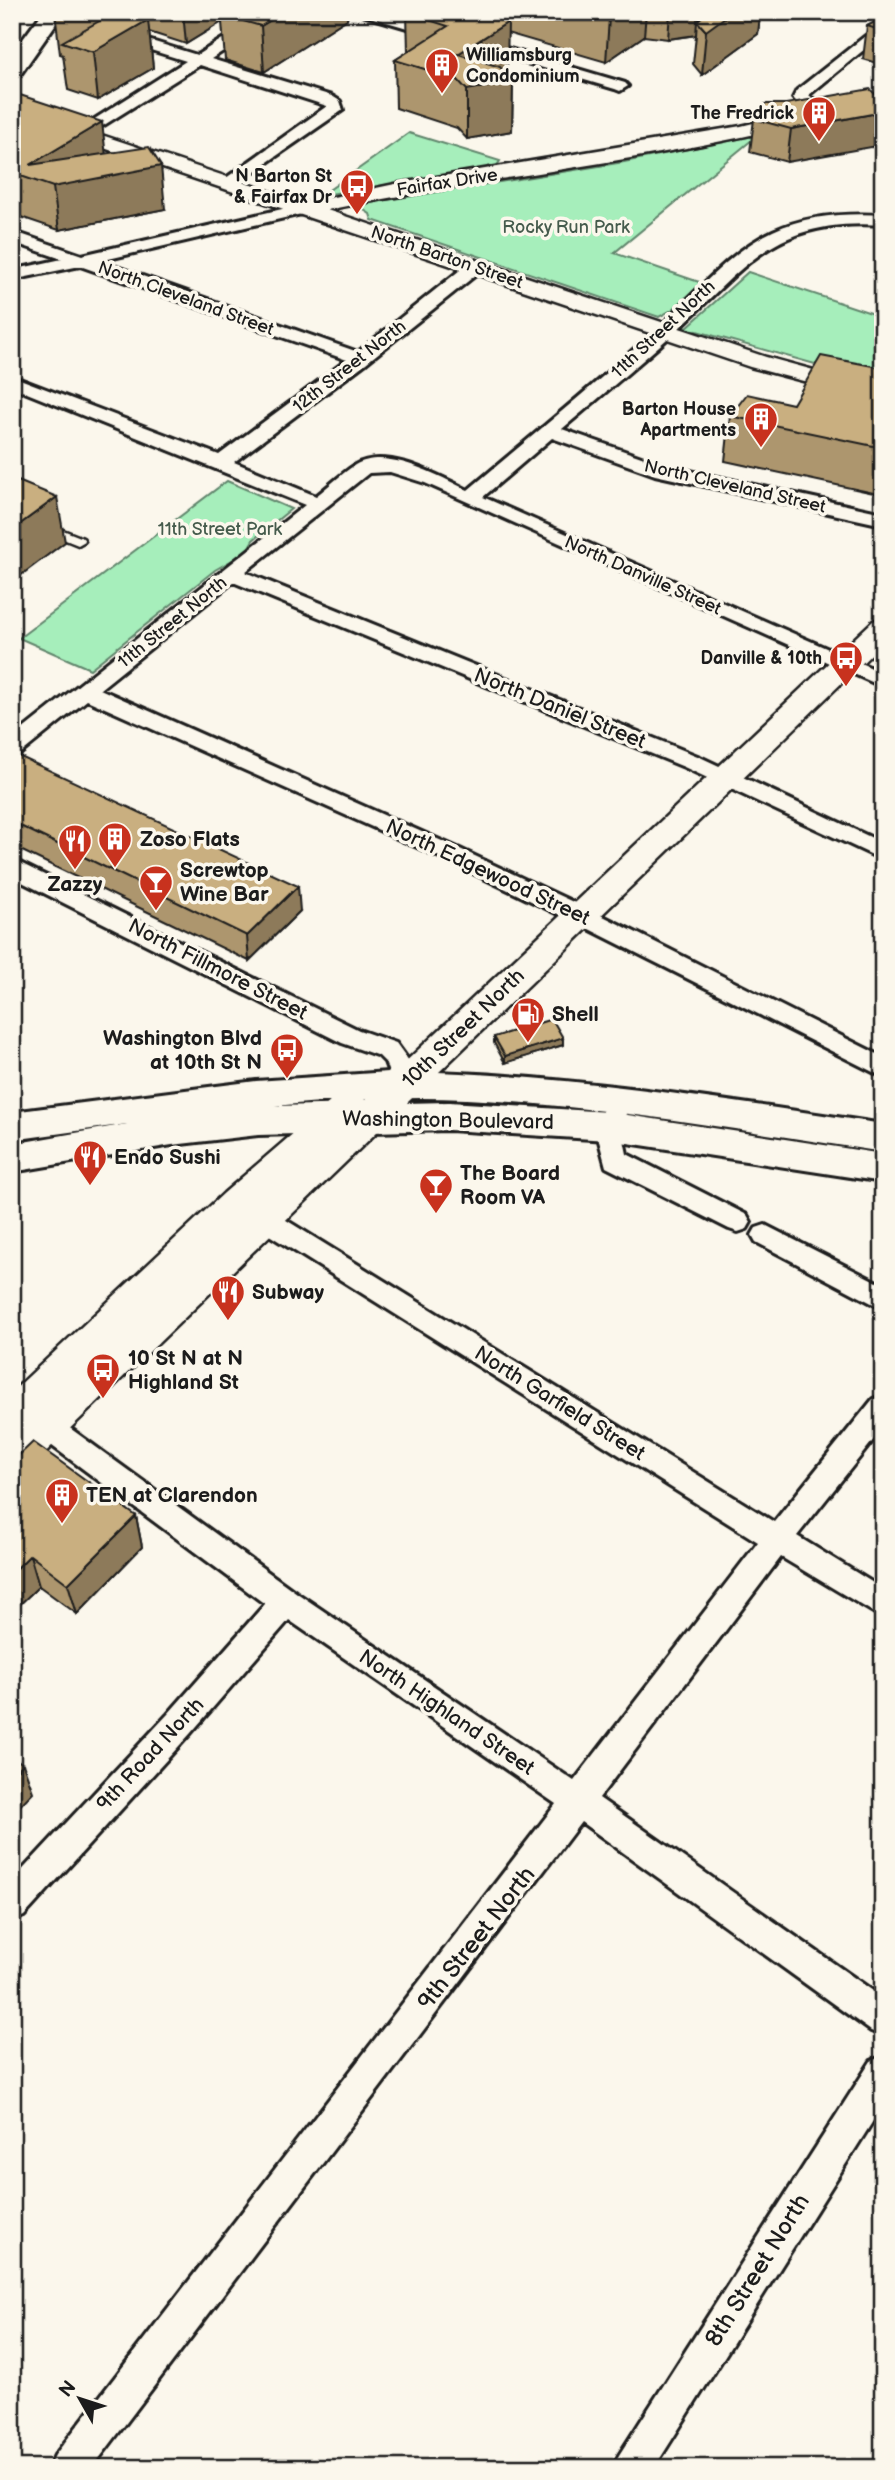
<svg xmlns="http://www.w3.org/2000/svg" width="895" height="2480" font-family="'Balsamiq Sans',sans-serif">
  <rect width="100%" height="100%" fill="#fbf7ec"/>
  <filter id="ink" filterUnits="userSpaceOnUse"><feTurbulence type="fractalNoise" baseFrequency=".0143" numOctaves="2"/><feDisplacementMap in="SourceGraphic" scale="14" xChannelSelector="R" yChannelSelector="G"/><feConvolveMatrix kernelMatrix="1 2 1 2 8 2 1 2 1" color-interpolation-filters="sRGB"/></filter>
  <g filter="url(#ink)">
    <path fill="#a6eebb" stroke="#61856c" stroke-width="2" d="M409,133L500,161L496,167L330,194L329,190Z
      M758,135L614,253L702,283L672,310L659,317L372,220L370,214L356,205L624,162Z
      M748,272L883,317V383L686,328Z
      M227,481L291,509L253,540L246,552L215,570L90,669L19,638Z"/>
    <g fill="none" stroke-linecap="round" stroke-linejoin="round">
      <g stroke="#1c1c1c" stroke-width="5">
        <path id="pedestrian" d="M28,516L83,538L85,541L78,545L26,524L12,525V517Z"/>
      </g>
      <g stroke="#1c1c1c" stroke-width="6">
        <path id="minor" d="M265,12H283L211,59L332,96L340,101L343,110L233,186L227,188L219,183L327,106L200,65L85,137L79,139L71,134L186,61L112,38L110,35L112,32H122L197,55Z
          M361,12H385L625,83L628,86L620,91L615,89L363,15Z
          M883,22V34L809,95L829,113L826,116H816L796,101L793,98L797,90Z
          M304,204L310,206L312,209L310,212L100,261L358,352L470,262H482L484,266L482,270L366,363L234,462L316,496C329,486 341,474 355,465C386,446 439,476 468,490C532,436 597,383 659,327C696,294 727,253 773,231C807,215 846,213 883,215V225C774,218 747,265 675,332C638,365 600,397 562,429L667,466L883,513V525L655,475L552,438L483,497L883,673V687L425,483L390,472L369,473L245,572L700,757L883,843V860L684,767L233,582L100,689L460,849L605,917L883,1057V1077L589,929L444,859L87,700L20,754L12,756V738L305,505L12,387V376L219,455L347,360L80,266L12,280V270L62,259L12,242V231L82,255Z
          M12,859L359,1030L396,1043L409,1061L417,1085L414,1092L405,1094L396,1092L385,1062L379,1056L342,1043L12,877Z
          M617,1097L626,1099L629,1106L621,1126L627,1154L747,1215L751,1222L747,1229L738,1232L729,1229L606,1167L595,1126L608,1099Z
          M248,1199L257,1202L774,1522L873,1399L883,1395V1428L797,1536L883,1589V1618L781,1557L599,1798L883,1998V2036L871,2031L581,1822L92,2468H49L55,2455L556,1804L289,1620L190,1734L24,1916L12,1921V1881L168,1714L265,1604L36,1434L32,1426L36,1418L46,1414L56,1418L297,1593L574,1781L758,1542L239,1216L235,1209L239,1202Z
          M765,1225L883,1285V1309L756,1242L752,1235L756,1228Z
          M883,2056V2105L654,2468H613L619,2455L871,2061Z"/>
      </g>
      <g stroke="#1c1c1c" stroke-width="5">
        <path id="tertiary" d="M12,105L305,203L395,184L741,126L795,113L802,115L804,119L802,123C646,162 484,177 327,210L766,357L883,389V402L750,367L12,117Z"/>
      </g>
      <g stroke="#1c1c1c" stroke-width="5">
        <path id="secondary" d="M883,618V643L26,1471L12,1476V1392L224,1193L338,1095L350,1091L362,1095L365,1100L873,621Z"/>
      </g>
      <g stroke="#1c1c1c" stroke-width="6">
        <path id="primary" d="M43,12H64L20,75L12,77V54Z
          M403,1071C565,1074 723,1100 883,1124V1152C744,1131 606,1106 466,1099C402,1096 338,1100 275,1106L449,1102L608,1112L883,1154V1182L608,1140L449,1130L258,1135L172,1145L12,1172V1144L127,1124L12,1140V1112L256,1081Z"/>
      </g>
      <use href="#pedestrian" fill="#fbf7ec" fill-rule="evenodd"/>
      <use href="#minor" fill="#fbf7ec" fill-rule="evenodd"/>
      <use href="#tertiary" fill="#fbf7ec" fill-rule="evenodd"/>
      <use href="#secondary" fill="#fbf7ec" fill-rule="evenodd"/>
      <use href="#primary" fill="#fbf7ec" fill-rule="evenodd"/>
    </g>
    <path fill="#ad966e" stroke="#1c1c1c" stroke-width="2" d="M55,12H348L347,19L264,72L225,60L222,22L186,44L149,32L153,68L98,100L68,90L63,55L60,54Z
      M497,12H765L760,15L758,34L702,75L693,64L696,35L668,39L644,36L606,62L507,33V69L504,71L513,82L512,131L467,139L457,128L396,108L395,60L408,52L407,13L490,16L497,18Z
      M883,18V65L863,59L867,26Z
      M12,93L105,153L165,209L59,230L12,214Z
      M883,102L787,162L750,152L754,119Z
      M883,368V495L725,461L730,416L793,404Z
      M12,753L300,911L249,961L12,846Z
      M494,1037L563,1045L505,1063L494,1043Z
      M12,1462L136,1516L142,1547L77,1614L39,1586L12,1612Z"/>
    <path fill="#8d7a5a" stroke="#1c1c1c" stroke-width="2" d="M183,12H239L221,15L222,22L186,44Z
      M284,12H348L347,19L264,72L261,26Z
      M477,12H496L477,25Z
      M617,12H646L644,36L606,62L609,18Z
      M670,12H765L760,15L758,34L702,75L706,31L697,21L696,35L668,39Z
      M148,20L153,68L98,100L93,52Z
      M508,22L507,69L478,88L513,82L512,131L467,139V90L458,54Z
      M883,112V145L787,162L791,129Z
      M102,122L107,165L161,166L165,209L59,230L53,187L30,165Z
      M57,497L65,542L12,582V530Z
      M298,886L300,911L249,961L247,936Z
      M563,1038V1045L505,1063V1056Z
      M136,1516L142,1547L77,1614L68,1584Z
      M30,1555L39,1586L12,1612V1573Z
      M23,1764L33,1792L12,1814V1775Z"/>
    <path fill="#c9af80" stroke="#1c1c1c" stroke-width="2" d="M75,12H145L148,20L93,52L62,42L101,20Z
      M225,12H284L261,26L221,15Z
      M409,12H477L508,22L458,54L500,67L513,82L467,90L457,79L395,60L448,26L407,13Z
      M588,12H617L609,18Z
      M707,12H732L706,31L697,21Z
      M883,18V31L867,26Z
      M870,89L883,102V112L791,129L754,119L765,104H786Z
      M12,93L17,94L102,122L30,165L149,147L161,166L53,187L12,173Z
      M821,356L883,368V448L730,416L747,394L793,404Z
      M18,481L57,497L12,530V482Z
      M12,753L298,886L247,936L12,822Z
      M552,1019L563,1038L505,1056L494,1037Z
      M33,1442L136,1516L68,1584L30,1555L12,1573V1462Z
      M12,1756L23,1764L12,1775Z"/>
  </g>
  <defs>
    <g id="building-pin" transform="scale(1.75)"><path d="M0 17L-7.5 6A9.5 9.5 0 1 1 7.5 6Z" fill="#c8321e" stroke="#fbf7ec"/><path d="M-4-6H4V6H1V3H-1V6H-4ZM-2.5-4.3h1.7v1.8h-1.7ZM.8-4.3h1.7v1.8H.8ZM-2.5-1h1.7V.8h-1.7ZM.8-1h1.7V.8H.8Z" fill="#fff"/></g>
    <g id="bus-pin" transform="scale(1.75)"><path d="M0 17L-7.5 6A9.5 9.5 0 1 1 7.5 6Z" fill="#c8321e" stroke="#fbf7ec"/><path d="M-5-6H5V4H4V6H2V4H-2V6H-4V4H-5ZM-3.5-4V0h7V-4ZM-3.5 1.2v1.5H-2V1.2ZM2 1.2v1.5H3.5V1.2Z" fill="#fff"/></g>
    <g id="restaurant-pin" transform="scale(1.75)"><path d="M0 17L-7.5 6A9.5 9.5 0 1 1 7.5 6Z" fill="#c8321e" stroke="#fbf7ec"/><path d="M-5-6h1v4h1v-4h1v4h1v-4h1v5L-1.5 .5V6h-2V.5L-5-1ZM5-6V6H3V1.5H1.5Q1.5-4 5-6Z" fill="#fff"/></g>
    <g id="bar-pin" transform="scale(1.75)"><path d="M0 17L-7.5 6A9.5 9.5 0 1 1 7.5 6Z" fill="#c8321e" stroke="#fbf7ec"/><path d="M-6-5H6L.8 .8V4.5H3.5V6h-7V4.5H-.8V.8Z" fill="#fff"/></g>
    <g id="fuel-pin" transform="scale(1.75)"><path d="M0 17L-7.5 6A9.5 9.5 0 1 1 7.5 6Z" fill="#c8321e" stroke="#fbf7ec"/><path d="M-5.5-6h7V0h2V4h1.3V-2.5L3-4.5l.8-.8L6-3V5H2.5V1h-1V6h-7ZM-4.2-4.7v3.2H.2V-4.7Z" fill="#fff"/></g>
  </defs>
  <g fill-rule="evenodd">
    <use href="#building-pin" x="442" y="65"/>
    <use href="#building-pin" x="819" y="113"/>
    <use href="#bus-pin" x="357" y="186"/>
    <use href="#building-pin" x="761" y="419"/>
    <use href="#bus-pin" x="846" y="658"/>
    <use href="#building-pin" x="115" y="839"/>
    <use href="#restaurant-pin" x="75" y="841"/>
    <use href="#bar-pin" x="156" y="882"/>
    <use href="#fuel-pin" x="528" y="1014"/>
    <use href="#bus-pin" x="287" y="1050"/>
    <use href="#restaurant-pin" x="90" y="1157"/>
    <use href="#bar-pin" x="436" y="1185"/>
    <use href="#restaurant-pin" x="228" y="1292"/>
    <use href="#bus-pin" x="103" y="1370"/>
    <use href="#building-pin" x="62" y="1495"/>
  </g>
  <g text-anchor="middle" stroke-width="7" stroke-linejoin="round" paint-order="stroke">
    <g font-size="18" font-weight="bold" fill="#1c1c1c" stroke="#fbf7ec" text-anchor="end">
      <text x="466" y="61" text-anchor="start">Williamsburg<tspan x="466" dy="21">Condominium</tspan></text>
      <text x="794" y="119">The Fredrick</text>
      <text x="332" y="182">N Barton St<tspan x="332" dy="21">&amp; Fairfax Dr</tspan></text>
      <text x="736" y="415">Barton House<tspan x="736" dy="21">Apartments</tspan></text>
      <text x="822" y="664">Danville &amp; 10th</text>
    </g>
    <g font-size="18" fill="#1c1c1c" stroke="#fbf7ec">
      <text transform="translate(447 182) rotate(-9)" y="6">Fairfax Drive</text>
      <text transform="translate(447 257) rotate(19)" y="6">North Barton Street</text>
      <text transform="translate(186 298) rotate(20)" y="6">North Cleveland Street</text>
      <text transform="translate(663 329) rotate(-43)" y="6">11th Street North</text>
      <text transform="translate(349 366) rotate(-38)" y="6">12th Street North</text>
      <text transform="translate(735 486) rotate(13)" y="6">North Cleveland Street</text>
      <text transform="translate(643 575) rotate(24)" y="6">North Danville Street</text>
      <text transform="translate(172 622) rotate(-39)" y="6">11th Street North</text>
    </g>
    <g font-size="18" fill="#455b4c" stroke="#fbf7ec">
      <text x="566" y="233">Rocky Run Park</text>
      <text x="220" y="535">11th Street Park</text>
    </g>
    <g font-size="21" fill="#1c1c1c" stroke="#fbf7ec">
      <text transform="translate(560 708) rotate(22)" y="7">North Daniel Street</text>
      <text transform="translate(488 872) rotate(25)" y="7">North Edgewood Street</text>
      <text transform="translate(218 969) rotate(27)" y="7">North Fillmore Street</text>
      <text transform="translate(463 1028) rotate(-44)" y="7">10th Street North</text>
      <text transform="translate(448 1120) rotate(1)" y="7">Washington Boulevard</text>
      <text transform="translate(560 1403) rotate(32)" y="7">North Garfield Street</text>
      <text transform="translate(447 1712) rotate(34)" y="7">North Highland Street</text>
      <text transform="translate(150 1754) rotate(-47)" y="7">9th Road North</text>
    </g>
    <g font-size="21" font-weight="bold" fill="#1c1c1c" stroke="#fbf7ec" text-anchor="start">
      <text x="140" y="846">Zoso Flats</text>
      <text x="180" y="877">Screwtop<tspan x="180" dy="24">Wine Bar</tspan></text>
      <text x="75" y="891" text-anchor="middle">Zazzy</text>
      <text x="552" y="1021">Shell</text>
      <text x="262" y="1045" text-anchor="end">Washington Blvd<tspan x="262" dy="24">at 10th St N</tspan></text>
      <text x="114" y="1164">Endo Sushi</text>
      <text x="460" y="1180">The Board<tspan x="460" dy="24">Room VA</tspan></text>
      <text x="252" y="1299">Subway</text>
      <text x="128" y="1365">10 St N at N<tspan x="128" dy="24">Highland St</tspan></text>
      <text x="86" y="1502">TEN at Clarendon</text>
    </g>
    <g font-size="24" fill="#1c1c1c" stroke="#fbf7ec">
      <text transform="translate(476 1938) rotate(-52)" y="8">9th Street North</text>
      <text transform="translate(757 2270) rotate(-58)" y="8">8th Street North</text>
    </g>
  </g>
  <rect width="895" height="2480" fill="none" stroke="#fbf7ec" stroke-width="42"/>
  <rect x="21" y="21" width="853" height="2438" fill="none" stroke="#1c1c1c" stroke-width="2.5" filter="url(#ink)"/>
  <g transform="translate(80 2399) rotate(309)" stroke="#fbf7ec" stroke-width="5" paint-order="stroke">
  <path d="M0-5L12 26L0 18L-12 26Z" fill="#1c1c1c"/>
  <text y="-10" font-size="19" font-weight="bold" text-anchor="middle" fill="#1c1c1c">N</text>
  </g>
</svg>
